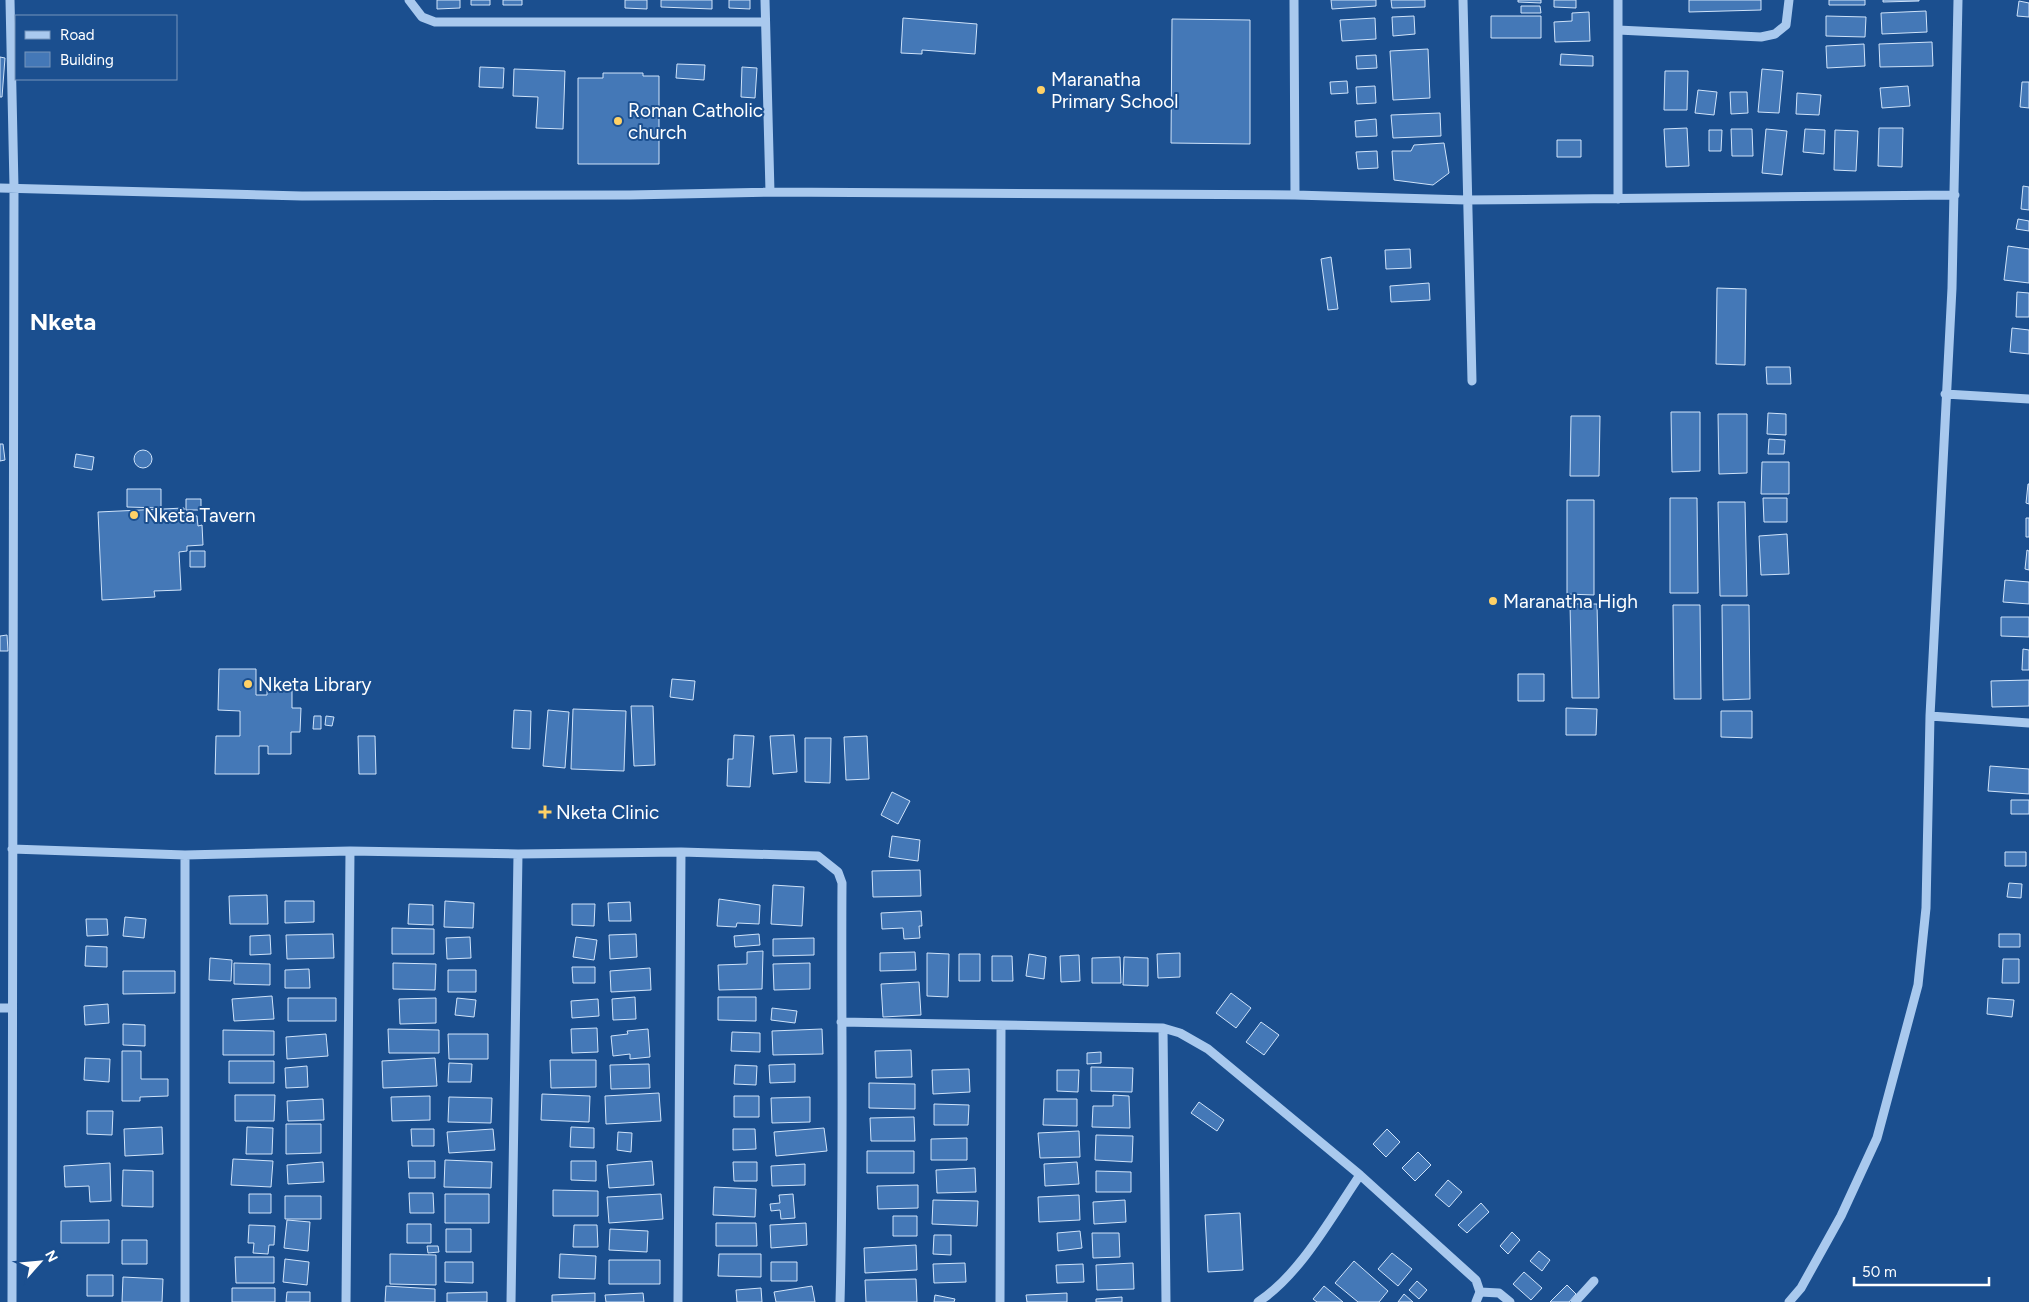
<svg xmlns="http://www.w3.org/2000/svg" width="2029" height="1302" font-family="Figtree,sans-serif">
  <rect width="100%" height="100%" fill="#1b4f8f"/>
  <path fill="#4478b7" stroke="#cfe3fa" d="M437,0H460V8L437,9Z
    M471,0H490V5H471Z
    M503,0H522V5H503Z
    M625,0H647V9L625,8Z
    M661,0H712V9L661,7Z
    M729,0H750V9L729,8Z
    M1331,0H1376V6L1332,9Z
    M1391,0H1425V7L1392,8Z
    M1518,0H1541V3L1518,2Z
    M1554,0H1576V8L1554,7Z
    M1689,0H1761V10L1689,12Z
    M1829,0H1865V5H1829Z
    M1883,0H1919V1L1883,2Z
    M2019,1L2029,3V17L2017,16Z
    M1521,6H1540L1541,13H1521Z
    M1926,11L1927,32L1882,34L1881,13Z
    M1589,12L1590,41L1555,42L1554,22L1572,21V13Z
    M1414,16L1415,34L1393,36L1392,17Z
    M1491,16H1541V38H1491Z
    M1826,16L1866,17L1865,37L1826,36Z
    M903,18L977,24L975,54L922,50V54L901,53Z
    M1375,18L1376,39L1342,41L1340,20Z
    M1172,19L1250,20V144L1171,143Z
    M1932,42L1933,66L1880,67L1879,44Z
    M1864,44L1865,66L1827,68L1826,46Z
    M1428,49L1430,98L1393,100L1390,51Z
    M1561,54L1593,56V66L1560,65Z
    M1376,55L1377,68L1357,69L1356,56Z
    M0,57L5,58L2,97H0Z
    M677,64L705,65L704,80L676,78Z
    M480,67L504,68L503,88L479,87Z
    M742,67L757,68L755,98L741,97Z
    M514,69L565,71L563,129L536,128L538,97L513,96Z
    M1762,69L1783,71L1779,113L1758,112Z
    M1665,71H1688L1687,110H1664Z
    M603,73H643V76H659V164H578V78H603Z
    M1347,81L1348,93L1331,94L1330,82Z
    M2022,82H2029V108L2020,107Z
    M1375,86L1376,103L1357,104L1356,87Z
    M1908,86L1910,106L1882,108L1880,88Z
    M1698,90L1717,92L1714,115L1695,113Z
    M1730,92H1747L1748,113L1731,114Z
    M1797,93L1821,95L1819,115L1796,114Z
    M1440,113L1441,136L1393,138L1391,115Z
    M1376,119L1377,136L1356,137L1355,121Z
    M1687,128L1689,166L1666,167L1664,129Z
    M1879,128H1903L1902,167L1878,166Z
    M1731,129H1752L1753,156H1732Z
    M1766,129L1787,131L1782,175L1762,173Z
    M1805,129L1825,130L1824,154L1803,152Z
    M1709,130H1722L1721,151H1709Z
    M1835,130L1858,131L1856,171L1834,170Z
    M1557,140H1581V157H1557Z
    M1444,143L1449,173L1433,185L1394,180L1392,151H1411L1414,145Z
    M1377,151L1378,168L1358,169L1356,152Z
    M2023,186L2029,187V210L2021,209Z
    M2018,219L2029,221V231L2016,229Z
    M2008,246L2029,249V283L2004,280Z
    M1410,249L1411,268L1386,269L1385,250Z
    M1331,257L1338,309L1328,310L1321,259Z
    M1429,283L1430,300L1391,302L1390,286Z
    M1717,288L1746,289L1745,365L1716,364Z
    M2017,292L2029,293V317H2016Z
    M2012,328L2029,330V354L2010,352Z
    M1766,367H1790L1791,384H1767Z
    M1671,412H1700V471L1672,472Z
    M1768,413L1786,414V435L1767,434Z
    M1718,414H1747V473L1719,474Z
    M1571,416H1600L1599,476H1570Z
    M1769,439L1785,440L1784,454H1768Z
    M0,444H3L5,460L0,461Z
    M134 459a9 9 0 1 1 18 0a9 9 0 1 1-18 0Z
    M76,454L94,457L92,470L74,467Z
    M1762,462H1789V494H1761Z
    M2028,484H2029V504L2026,503Z
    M127,489H161V508L127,507Z
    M1670,498H1697L1698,593H1670Z
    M1763,498H1787V522H1764Z
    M186,499H201V510H186Z
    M1567,500H1594V595L1567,594Z
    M1718,502H1745L1747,596H1720Z
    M184,508V516H197L198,526L202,525L203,545L187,546V551L179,552L181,590L154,591L155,597L102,600L98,512Z
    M2026,518H2029V537H2026Z
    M1787,534L1789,574L1761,575L1759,536Z
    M2027,550L2029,551V570L2025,569Z
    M190,551H205V567H190Z
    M2005,580L2029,582V604L2003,602Z
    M1570,604H1597L1599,698H1572Z
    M1673,605H1700L1701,699H1674Z
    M1722,605H1749L1750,699L1723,700Z
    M2001,617H2029V637L2001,636Z
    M7,635L8,651H0V636Z
    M2023,649L2029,650V670H2022Z
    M219,669H256V695H267V688H292V708H301L300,732H291V754H268V746H259V774H215L216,736H240V711L218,710Z
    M1518,674H1544V701H1518Z
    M672,679L695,681L693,700L670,697Z
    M2029,680V706L1992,707L1991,681Z
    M631,706H653L655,765L634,766Z
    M1566,708L1597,709L1596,735H1566Z
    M573,709L626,711L624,771L571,769Z
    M514,710L531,711L530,749L512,748Z
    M548,710L569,712L565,768L543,766Z
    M1721,711H1752V738L1721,737Z
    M314,716H321V729H313Z
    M326,716L334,717L332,726L325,725Z
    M734,735L754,736L750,787L727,786L728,759H733Z
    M794,735L797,772L773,774L770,736Z
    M358,736H375L376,774H359Z
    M867,736L869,779L846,780L844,737Z
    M805,738H831L830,783L805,782Z
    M1990,766L2029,769V794L1988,791Z
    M892,792L910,801L898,824L881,815Z
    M2011,800H2029V814H2011Z
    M892,836L920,840L918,861L889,857Z
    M2005,852H2026V866H2005Z
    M920,870L921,896L873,897L872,871Z
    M2009,883L2022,884L2021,898L2007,897Z
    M773,885L804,887L802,926L771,924Z
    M267,895L268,924H230L229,896Z
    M719,899L760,905L759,924L737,923L736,927L717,926Z
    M285,901H314V922L285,923Z
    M445,901L474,903L473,928L444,927Z
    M630,902L631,921H609L608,903Z
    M409,904L433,905V925L408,924Z
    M572,904H595L594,926L572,925Z
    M921,911L922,926H919L920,938L904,939L903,928L882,929L881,913Z
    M125,917L146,919L144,938L123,936Z
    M86,919H107L108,935L87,936Z
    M392,928L434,929V954H392Z
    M333,934L334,958L287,959L286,935Z
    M636,934L637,957L610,959L609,935Z
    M759,934L760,945L735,947L734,936Z
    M1999,934H2020V947H1999Z
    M270,935L271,954L250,955V936Z
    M470,937L471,958L447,959L446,938Z
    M576,937L597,940L594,960L573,957Z
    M814,938V955L773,956V939Z
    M86,946L107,947V967L85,966Z
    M763,951L762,989L719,990L718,965L747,964V952Z
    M915,952L916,970L880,971V953Z
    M927,953L949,954L948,997L927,996Z
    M1180,953V977L1158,978L1157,954Z
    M959,954H980V981H959Z
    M1029,954L1046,957L1044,979L1026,976Z
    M1079,955L1080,981L1061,982L1060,956Z
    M992,956H1012L1013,981H992Z
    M1120,957L1121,983H1092V958Z
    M1124,957L1148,958V986L1123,985Z
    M210,958L232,960L231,981L209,980Z
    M2003,959H2019V983H2002Z
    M234,963L270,964V985L234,984Z
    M393,963L436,964L435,990L393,989Z
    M810,963V989L774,990L773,964Z
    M572,967H595V983H573Z
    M650,968L651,990L611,992L610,971Z
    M309,969L310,988H285V970Z
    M448,970H476V992H448Z
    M123,971H175V993L123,994Z
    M919,982L921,1015L883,1017L881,984Z
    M1231,993L1251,1008L1236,1028L1216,1013Z
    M272,996L274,1019L234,1021L232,999Z
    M635,997L636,1019L613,1020L612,999Z
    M718,997H756V1021L718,1020Z
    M288,998H336V1021H288Z
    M436,998V1023L400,1024L399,999Z
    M457,998L476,1000L474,1017L455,1015Z
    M1988,998L2014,1000L2012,1017L1987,1014Z
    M598,999L599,1016L572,1018L571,1001Z
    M108,1004L109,1023L85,1025L84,1006Z
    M772,1008L797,1011L795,1023L771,1020Z
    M1261,1022L1279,1035L1264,1055L1246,1042Z
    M123,1024L145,1025V1046L123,1045Z
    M597,1028L598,1052L572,1053L571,1029Z
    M388,1029L439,1030V1053H389Z
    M648,1029L650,1057L630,1059V1054L613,1056L611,1036L628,1034L627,1031Z
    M822,1029L823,1054L773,1055L772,1031Z
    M223,1030L274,1031V1055H223Z
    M732,1032L760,1033V1052L731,1051Z
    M326,1034L328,1056L287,1059L286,1037Z
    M448,1034H488V1059H449Z
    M911,1050L912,1077L876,1078L875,1051Z
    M122,1051H141V1079H168V1096L140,1097V1101H122Z
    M1101,1052V1063L1087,1064V1053Z
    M85,1058L110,1059L109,1082L84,1080Z
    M435,1058L437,1086L383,1088L382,1061Z
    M550,1060H596V1087L551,1088Z
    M229,1061H274V1083H229Z
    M449,1063L472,1064L471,1082H448Z
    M649,1064L650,1088L611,1089L610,1065Z
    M795,1064V1082L770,1083L769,1065Z
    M735,1065L757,1066L756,1085L734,1084Z
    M307,1066L308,1087L286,1088L285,1068Z
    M1091,1067L1133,1068L1132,1092L1091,1091Z
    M969,1069L970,1092L933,1094L932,1070Z
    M1057,1070H1079L1078,1092L1057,1091Z
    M869,1083L915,1084V1109L869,1108Z
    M659,1093L661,1121L606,1124L605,1096Z
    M542,1094L590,1096L589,1122L541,1120Z
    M235,1095H275L274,1121H235Z
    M1113,1095L1129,1096L1130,1128L1092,1127L1093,1106H1113Z
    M430,1096V1120L392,1121L391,1097Z
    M734,1096H759V1117H734Z
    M449,1097L492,1098L491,1123L448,1122Z
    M810,1097V1122L772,1123L771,1098Z
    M323,1099L324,1120L288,1121L287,1101Z
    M1044,1099H1077V1126L1043,1125Z
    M1199,1102L1224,1120L1217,1131L1191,1113Z
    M934,1104L969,1105L968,1125H934Z
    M87,1111H113L112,1135L87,1134Z
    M914,1117L915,1141H871L870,1118Z
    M286,1124H321V1153L286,1154Z
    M162,1127L163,1154L125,1156L124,1129Z
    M247,1127L273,1128L272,1154H246Z
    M571,1127L594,1128V1148L570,1147Z
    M824,1128L827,1151L776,1156L774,1132Z
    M411,1129H434V1146H412Z
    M493,1129L495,1150L449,1153L447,1132Z
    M733,1129H755L756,1149L733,1150Z
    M1387,1129L1400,1142L1386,1157L1373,1144Z
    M1079,1131L1080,1157L1040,1158L1038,1133Z
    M618,1132L632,1133L631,1152L617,1150Z
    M1096,1135L1133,1136L1132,1162L1095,1160Z
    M967,1138V1160H931V1139Z
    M867,1151H914V1173H867Z
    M1418,1152L1431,1165L1415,1181L1402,1168Z
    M233,1159L273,1161L271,1187L231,1185Z
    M445,1160L492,1162L491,1188L444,1187Z
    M408,1161H435V1178H409Z
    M571,1161H596V1181L571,1180Z
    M652,1161L654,1185L609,1188L607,1165Z
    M323,1162L324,1182L288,1184L287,1165Z
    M733,1162H757V1181H734Z
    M1077,1162L1079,1184L1045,1186L1044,1164Z
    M110,1163L111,1201L90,1202L89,1186L65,1187L64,1166Z
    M805,1164V1185L772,1186L771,1166Z
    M975,1168L976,1192L937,1193L936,1170Z
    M123,1170L153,1171V1207L122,1206Z
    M1096,1171L1131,1172V1192H1096Z
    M1448,1180L1462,1192L1449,1207L1435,1195Z
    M918,1185V1208L878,1209L877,1186Z
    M714,1187L756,1189L755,1217L713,1215Z
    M553,1190L598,1191V1216H553Z
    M409,1193H433L434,1213H410Z
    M249,1194H271V1213H249Z
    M445,1194H489V1223H445Z
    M661,1194L663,1219L609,1223L607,1197Z
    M793,1194L795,1218L781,1219L780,1210L771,1211L770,1204L780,1203L779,1195Z
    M1079,1195L1080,1220L1039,1222L1038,1197Z
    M285,1196H321V1219H285Z
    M933,1200L978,1201L977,1226L932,1224Z
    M1125,1200L1126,1222L1094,1224L1093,1202Z
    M1481,1203L1489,1212L1467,1233L1458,1225Z
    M1240,1213L1243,1270L1208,1272L1205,1215Z
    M893,1216H917V1236H893Z
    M109,1220V1243H61V1221Z
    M287,1220L310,1222L308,1251L284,1248Z
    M716,1223H756L757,1246H716Z
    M806,1223L807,1245L771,1248L770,1225Z
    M407,1224H431V1243H407Z
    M249,1225L275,1226L274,1245H269L268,1254L253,1253L254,1243H248Z
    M574,1225H597L598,1247H573Z
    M446,1229H471V1252H446Z
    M610,1229L648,1231L647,1252L609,1250Z
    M1080,1231L1082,1248L1058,1251L1057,1233Z
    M1512,1232L1520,1240L1508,1254L1500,1246Z
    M1092,1233H1119L1120,1257L1093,1258Z
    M934,1235H951V1255L933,1254Z
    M122,1240H147V1264H122Z
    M916,1245L917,1270L865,1273L864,1248Z
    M427,1246H438L439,1252L428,1253Z
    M1539,1251L1550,1260L1542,1271L1530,1261Z
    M1392,1253L1412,1269L1398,1286L1378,1269Z
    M390,1254L436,1255V1285L390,1284Z
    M560,1254L596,1256L595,1279L559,1278Z
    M719,1254H761V1277L718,1276Z
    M235,1257H274V1283H236Z
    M285,1259L309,1262L307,1285L283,1282Z
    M609,1260H660V1284H609Z
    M1354,1261L1388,1291L1379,1302H1358L1335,1283Z
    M445,1262H473V1283L445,1282Z
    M771,1262H797V1281H771Z
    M965,1263L966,1282L934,1283L933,1264Z
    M1133,1263L1134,1289L1097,1290L1096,1265Z
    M1083,1264L1084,1282L1057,1283L1056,1265Z
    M1524,1272L1542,1288L1531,1300L1513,1284Z
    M87,1275H113V1296H87Z
    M123,1277L163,1279L162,1302H122Z
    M916,1279L917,1302H866L865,1280Z
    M1417,1281L1427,1290L1419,1299L1409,1290Z
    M1567,1285L1576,1294L1569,1302H1550Z
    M386,1286L435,1289V1302H385Z
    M812,1286L815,1302H776L774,1292Z
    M1324,1286L1343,1302H1317L1313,1299Z
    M232,1288H275V1302H232Z
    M761,1288L762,1302H737L736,1290Z
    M287,1292H310V1302H286Z
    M487,1292V1302H447V1293Z
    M595,1293V1302H552V1295Z
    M643,1293L644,1302H606L605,1295Z
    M1067,1293V1302H1027L1026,1295Z
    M1404,1294L1413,1302H1398Z
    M935,1295L955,1299L954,1302H934Z
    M1122,1297V1302H1096V1299Z"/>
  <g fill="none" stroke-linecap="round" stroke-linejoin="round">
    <path stroke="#a9c9ee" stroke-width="9" d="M10,0L14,187L12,1302
      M409,0L422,17L435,22H764
      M765,0L770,192
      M1294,0L1295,195
      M1463,0L1472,381
      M1618,30L1761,37L1775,34L1786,25L1789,0
      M0,188L302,196L630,195L770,192L1295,195L1466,200L1955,195
      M1618,199V0
      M1945,394L2029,399
      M1930,716L2029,723
      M12,849L185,855L350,851L518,854L681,852L818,856L838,872L842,883C841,1023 844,1162 840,1302
      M0,1008H12
      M841,1022L1163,1028L1180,1033L1208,1049L1360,1175L1476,1280L1480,1292L1476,1302
      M1163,1028L1166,1302
      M1480,1292L1499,1293L1510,1302
      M185,1302V855
      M346,1302L350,851
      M511,1302L518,854
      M678,1302L681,852
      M1000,1302L1001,1027
      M1258,1302C1300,1275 1332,1216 1360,1175
      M1575,1302L1594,1281
      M1789,1302L1801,1288L1841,1216L1877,1138L1918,985L1926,908L1930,716L1952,288L1958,0"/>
  </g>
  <g fill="#ffd166" stroke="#1b4f8f" stroke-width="2">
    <circle cx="1041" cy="90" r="5"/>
    <circle cx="618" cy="121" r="5"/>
    <circle cx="134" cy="515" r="5"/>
    <circle cx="1493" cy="601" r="5"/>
    <circle cx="248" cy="684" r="5"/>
    <path d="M542.5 804.5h5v5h5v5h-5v5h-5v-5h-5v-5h5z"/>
  </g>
  <g text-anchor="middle" stroke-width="4" stroke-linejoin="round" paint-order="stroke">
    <g font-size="19" fill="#fff" stroke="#1b4f8f" text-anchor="start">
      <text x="1051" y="86">Maranatha<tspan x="1051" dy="22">Primary School</tspan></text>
      <text x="628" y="117">Roman Catholic<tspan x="628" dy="22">church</tspan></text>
      <text x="144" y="522">Nketa Tavern</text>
      <text x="1503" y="608">Maranatha High</text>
      <text x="258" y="691">Nketa Library</text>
      <text x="556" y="819">Nketa Clinic</text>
    </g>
    <g font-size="24" font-weight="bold" fill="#fff" stroke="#1b4f8f">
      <text x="63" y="330">Nketa</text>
    </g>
  </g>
  <rect x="15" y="15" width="162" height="65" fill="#1b4f8f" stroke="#7695bc"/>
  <rect x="25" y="31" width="25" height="8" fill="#a9c9ee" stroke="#7695bc"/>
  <text x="60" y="40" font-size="15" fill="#ffffff">Road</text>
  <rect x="25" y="52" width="25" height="15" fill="#4478b7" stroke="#7695bc"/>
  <text x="60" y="65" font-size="15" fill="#ffffff">Building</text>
  <g transform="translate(40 1262) rotate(63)" stroke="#1b4f8f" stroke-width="4" paint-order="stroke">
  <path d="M0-4L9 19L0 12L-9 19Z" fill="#ffffff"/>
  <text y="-8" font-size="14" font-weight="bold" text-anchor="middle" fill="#ffffff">N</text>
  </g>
  <path d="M1854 1277v8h135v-8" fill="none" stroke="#ffffff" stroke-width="2.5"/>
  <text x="1862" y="1277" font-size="15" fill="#ffffff" stroke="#1b4f8f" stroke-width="4" paint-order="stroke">50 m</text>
</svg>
